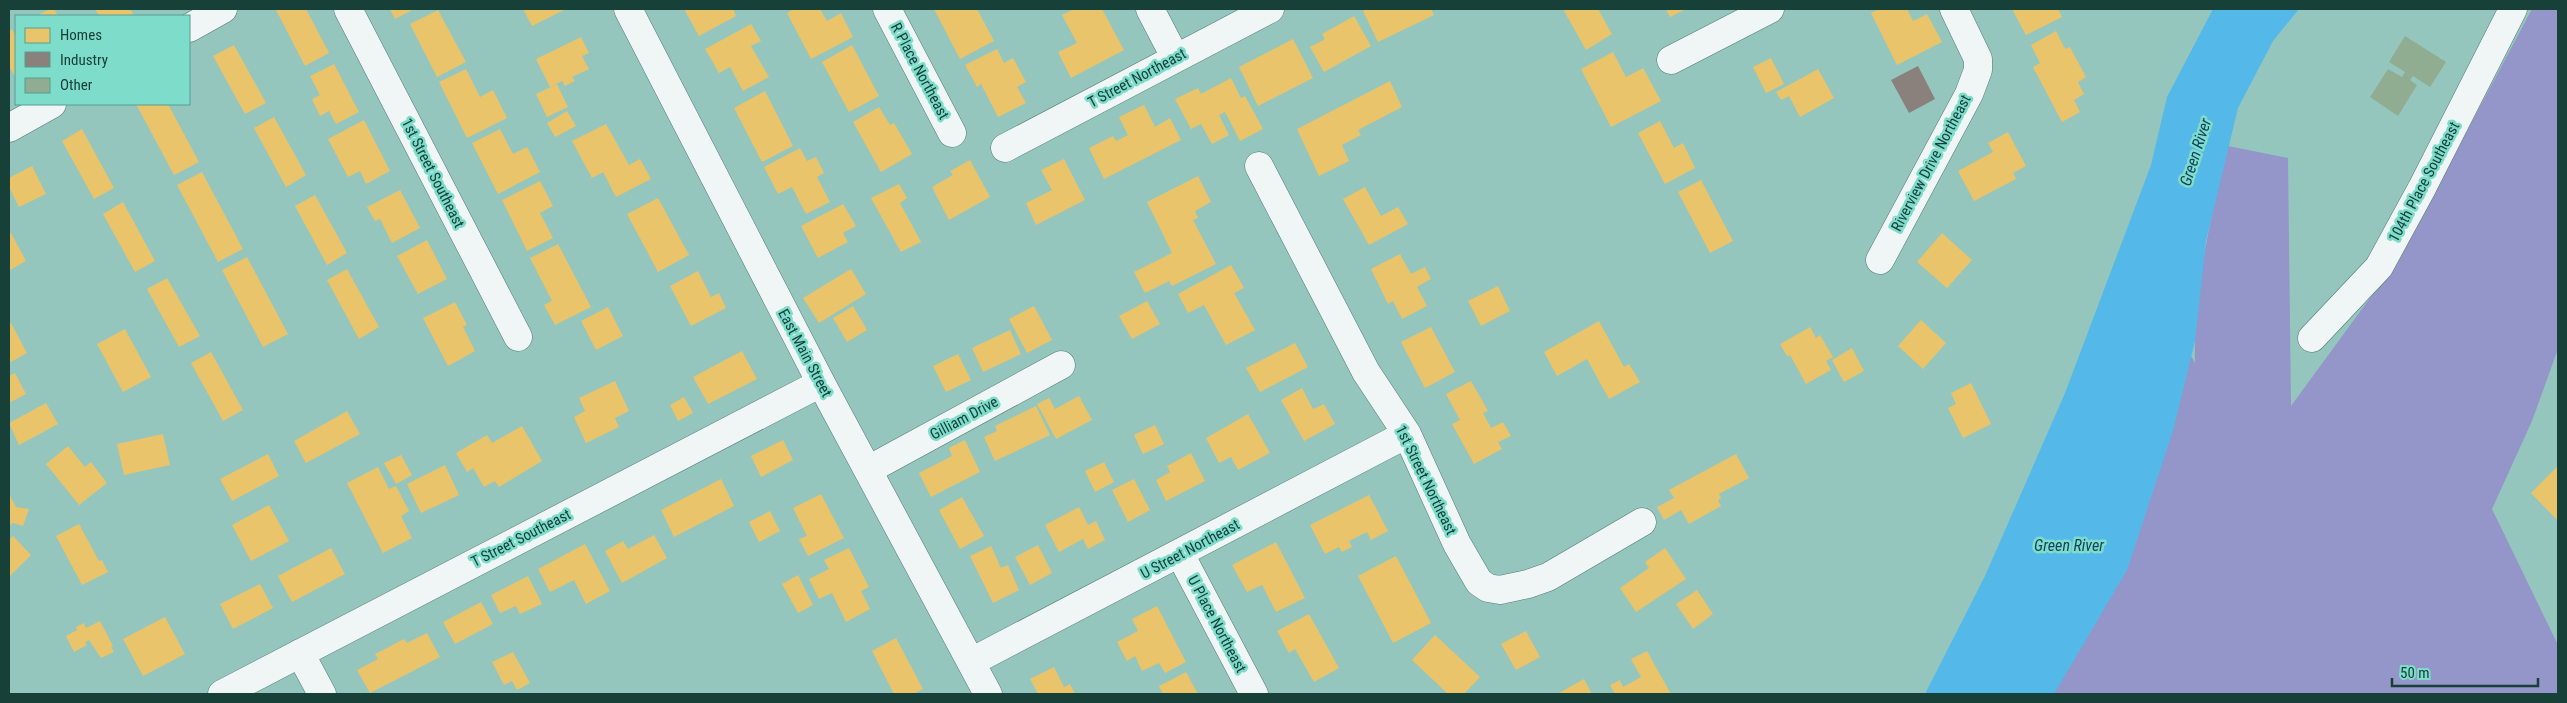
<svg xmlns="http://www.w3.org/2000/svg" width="2567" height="703" font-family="'Roboto Condensed',sans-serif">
  <rect width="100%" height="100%" fill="#94c6be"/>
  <path fill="#9495c8" d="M2532,9H2558V349L2532,421L2492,509L2558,645V694H2013L2171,320L2195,363C2193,289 2211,217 2228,146L2288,158L2291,406L2400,257Z"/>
  <path fill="#54b9e9" d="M2213,9H2299L2273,41L2238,108L2206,241L2195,341L2173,431L2127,570L2054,694H1925L1985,576L2065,393L2151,165L2167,97Z"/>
  <path fill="#e9c46a" d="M50,9H54L58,16H42L40,14Z
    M95,9H130L134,15L99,16Z
    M278,9H306L329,53L305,66L276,10Z
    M390,9H414L395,19Z
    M523,9H566L532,26Z
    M684,9H733L736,16L699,36Z
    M794,9H820L827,21L841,13L853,37L811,59L787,13Z
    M934,9H977L994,41L960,59Z
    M1074,9H1102L1124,50L1071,78L1058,52L1077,43L1062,15Z
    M1367,9H1431L1434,15L1378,42L1363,11Z
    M1563,9H1598L1612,34L1586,50Z
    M1666,9H1686L1670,17Z
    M1880,9H1907L1913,21L1927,14L1942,42L1897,65L1871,13Z
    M2012,9H2058L2062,17L2026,35Z
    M438,10L466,62L437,77L410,24Z
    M1354,16L1371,46L1324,72L1310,47L1325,39L1322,34Z
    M751,24L761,41L751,46L769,77L743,91L730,67L719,73L705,49Z
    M12,29L16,37L15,77L9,66V31Z
    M2056,31L2065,49L2070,47L2086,77L2078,82L2084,94L2074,100L2080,112L2062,122L2033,67L2040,63L2031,45Z
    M581,37L589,53L582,56L589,69L572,77L575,81L565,86L562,81L550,87L536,59Z
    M1293,39L1313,78L1258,106L1239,67Z
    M234,45L266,103L245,114L213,56Z
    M852,45L879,96L849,112L822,62Z
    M997,49L1004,63L1013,58L1026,82L1017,87L1026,103L998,117L981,84L977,87L965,65Z
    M1613,52L1626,77L1643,68L1661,101L1611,127L1581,69Z
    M1771,58L1784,84L1766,93L1753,67Z
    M334,64L359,112L336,124L329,111L320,116L312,99L320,95L310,76Z
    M466,69L480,97L493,90L507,118L467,138L439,82Z
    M1818,69L1834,98L1800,117L1789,96L1781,100L1776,92Z
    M1231,78L1241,98L1245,96L1263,129L1240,141L1225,112L1219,115L1229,135L1212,144L1201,124L1191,129L1175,99L1198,88L1201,94Z
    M1390,81L1402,107L1358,130L1361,135L1342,145L1349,161L1319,176L1297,129Z
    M557,84L568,107L547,117L536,94Z
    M765,91L793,146L762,162L734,108Z
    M136,104H168L199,162L174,175Z
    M1144,105L1155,127L1170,118L1181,140L1104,179L1089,148L1113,136L1116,141L1128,135L1119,117Z
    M879,107L890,125L894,123L912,154L881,172L853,122Z
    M567,111L576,126L555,137L547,123Z
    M274,117L306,175L286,187L254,128Z
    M364,120L390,171L366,184L360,171L348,177L328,139Z
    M1660,121L1674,148L1683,143L1695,168L1665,184L1638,133Z
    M606,124L629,165L640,159L651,179L616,197L603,172L592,178L572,141Z
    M82,129L114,188L94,199L62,141Z
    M500,129L513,154L527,147L540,172L498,194L472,143Z
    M2008,132L2026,166L2013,173L2016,179L1974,201L1958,171L1993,152L1988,143Z
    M800,148L807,161L816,157L824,173L817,177L830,202L806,214L792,187L778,194L764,167Z
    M1064,159L1085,200L1036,225L1026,203L1052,190L1041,170Z
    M970,160L990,197L949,220L932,187L953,175L950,171Z
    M32,166L46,194L19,207L9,187V178Z
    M202,172L243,249L218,262L177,185Z
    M1198,176L1211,202L1195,211L1198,218L1193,220L1216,264L1172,286L1169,281L1145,293L1134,272L1172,253L1147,202Z
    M1701,180L1733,241L1710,253L1678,192Z
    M540,181L553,206L540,213L553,238L527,251L502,200Z
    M899,184L907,198L900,203L921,242L901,252L871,198Z
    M1365,187L1381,216L1398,207L1408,224L1369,245L1343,199Z
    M400,190L420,228L392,243L380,219L375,221L367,207Z
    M315,195L347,253L327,265L295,206Z
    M658,198L689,255L658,272L627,214Z
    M123,202L155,261L135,272L103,214Z
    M843,204L856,226L843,233L848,242L818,258L801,226Z
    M11,233L26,261L10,270L9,234Z
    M1942,233L1972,260L1947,288L1917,262Z
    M427,240L447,279L418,294L397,256Z
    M558,244L591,307L555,325L544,305L552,301L530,258Z
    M1400,254L1411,274L1425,267L1431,279L1417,287L1427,306L1402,319L1393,301L1388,304L1371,269Z
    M247,257L288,334L263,347L222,270Z
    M1231,265L1244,288L1234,293L1255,330L1226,345L1204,305L1188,313L1178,294Z
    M347,269L379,327L359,339L327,280Z
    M851,269L866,294L819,323L803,298Z
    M698,271L711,297L719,293L726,308L691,326L670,286Z
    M167,278L200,336L179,347L147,289Z
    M1498,286L1510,311L1481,326L1468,301Z
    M1147,301L1160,324L1132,339L1119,316Z
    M455,302L467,325L463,327L475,351L448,366L423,318Z
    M853,306L867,330L847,342L833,318Z
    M1034,306L1052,340L1027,353L1009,319Z
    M608,307L623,336L596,350L581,321Z
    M1921,320L1946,343L1923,369L1898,346Z
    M1599,321L1624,367L1629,364L1640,382L1609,399L1587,359L1557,376L1544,352Z
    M11,323L27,353L9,363V324Z
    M1431,327L1455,372L1425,388L1401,342Z
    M1810,327L1816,338L1820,335L1833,357L1826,361L1831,370L1806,384L1790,355L1787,356L1780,344Z
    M125,329L151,377L123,392L97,344Z
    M1010,330L1021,354L983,372L972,348Z
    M1295,343L1308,367L1260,392L1246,368Z
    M1852,348L1864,371L1844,382L1832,360Z
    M742,351L757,379L708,404L693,377Z
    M211,352L243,410L223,421L191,363Z
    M958,354L971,380L946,392L933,366Z
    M15,373L26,394L9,403V376Z
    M615,381L629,411L615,418L619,427L586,443L574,417L585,411L579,398Z
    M1471,381L1488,411L1483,413L1491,428L1503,422L1511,436L1498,442L1502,449L1474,464L1452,424L1460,420L1446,394Z
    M1971,383L1991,424L1963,438L1948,408L1956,404L1951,393Z
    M1302,388L1313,409L1324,404L1335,424L1304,441L1281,400Z
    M1079,396L1092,420L1056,439L1037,404L1049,398L1055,409Z
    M684,397L693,413L678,421L670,405Z
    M46,403L58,424L19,445L9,423Z
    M1036,406L1050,435L995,461L984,437L997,431L995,426Z
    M347,411L360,434L306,463L294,441Z
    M1248,414L1270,453L1238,470L1231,457L1219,463L1206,438Z
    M1155,425L1164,444L1143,454L1134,435Z
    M522,426L542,461L499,487L495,481L484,487L473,468L467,472L456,453L487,435L492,443Z
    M163,434L170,465L124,475L117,444Z
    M783,440L793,460L761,477L751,456Z
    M965,440L980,472L931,497L919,473L952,456L949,448Z
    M68,446L85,467L91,462L107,483L79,505L46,464Z
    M1191,453L1205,481L1166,501L1156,480L1170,472L1167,466Z
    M268,454L279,476L232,501L220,479Z
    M1736,454L1749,478L1719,494L1721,498L1718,500L1721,506L1689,524L1681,510L1664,520L1657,507L1674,498L1669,490Z
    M401,455L412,475L396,484L384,463Z
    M1104,462L1114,482L1095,492L1085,471Z
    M445,465L459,495L421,513L407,484Z
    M2558,466V521L2531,493Z
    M378,467L389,489L396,486L409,511L401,516L412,538L383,553L347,483Z
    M721,479L734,506L674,537L661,510Z
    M1134,479L1150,510L1128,522L1112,490Z
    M9,494L16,507L29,509L23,526L13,523L9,525Z
    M821,494L844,538L808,556L799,539L807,536L793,508Z
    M1369,495L1388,531L1371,540L1367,532L1349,541L1352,547L1342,552L1339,547L1325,554L1310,525Z
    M962,497L984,536L960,549L939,510Z
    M269,505L289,541L251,561L232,525Z
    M1079,507L1088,525L1096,521L1105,540L1088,549L1083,539L1059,552L1045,525Z
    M770,511L780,531L759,542L749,522Z
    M79,524L99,561L102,560L108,572L82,585L56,536Z
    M654,535L667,558L622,583L605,551L623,541L628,549Z
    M13,536L31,555L9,577V540Z
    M1276,542L1305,598L1276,612L1262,585L1247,592L1232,565Z
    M585,544L610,591L586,604L574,580L550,592L538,569Z
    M1038,545L1052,573L1030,585L1015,557Z
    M991,546L1001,568L1008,565L1019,590L993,603L970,556Z
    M331,548L345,574L292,602L278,576Z
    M849,548L869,587L861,591L870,609L846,622L832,593L819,599L809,579L829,569L824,560Z
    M1665,548L1686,579L1636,612L1620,588L1649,568L1645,562Z
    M1396,556L1431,623L1393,643L1358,576Z
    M798,575L813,605L798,613L782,584Z
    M528,576L542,604L520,614L516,606L500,613L491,595Z
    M260,584L273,608L233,629L220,604Z
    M1697,590L1713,614L1693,629L1676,604Z
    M481,602L493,624L455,644L443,622Z
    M1157,606L1186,662L1165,673L1159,663L1142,671L1135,656L1127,661L1117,642L1138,631L1132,619Z
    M1309,614L1339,668L1314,682L1295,649L1289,653L1277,631Z
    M165,617L185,654L143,676L123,639Z
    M100,621L113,646L111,647L114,652L101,658L89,640L85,642L87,645L74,652L66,636L77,630L76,627L84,623L86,628Z
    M1526,631L1540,657L1516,670L1501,644Z
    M427,633L440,657L370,693L357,670L378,659L375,654L404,639L407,643Z
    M1435,635L1480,677L1464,694H1448L1412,660Z
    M896,638L923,689L913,694H894L872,651Z
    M1647,651L1671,694H1615L1610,685L1620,680L1623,687L1641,677L1631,659Z
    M513,652L530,683L517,690L512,681L504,685L492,662Z
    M1054,667L1064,687L1070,684L1075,694H1038L1030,679Z
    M1186,672L1198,694H1163L1159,686Z
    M1584,679L1592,694H1557Z"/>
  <path fill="#8a817c" d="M1918,66L1935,99L1909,113L1891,80Z"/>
  <path fill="#91ad91" d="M2405,36L2446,62L2430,87L2413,76L2410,80L2417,85L2398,116L2370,97L2388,69L2402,77L2405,72L2389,62Z"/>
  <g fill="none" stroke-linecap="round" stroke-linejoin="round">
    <g stroke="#537a75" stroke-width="29">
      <path id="minor" d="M348,9L518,337
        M628,9L821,383L988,694
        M887,9L952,133
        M1150,9L1175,57
        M1671,60L1770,9
        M1005,148L1270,9
        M1259,166L1366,372L1407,434L1457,544L1479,582L1488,588L1500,590L1528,584L1548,577L1642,522
        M1880,260L1969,94L1978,70V59L1954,9
        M2312,338L2379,267L2422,188L2513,9
        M868,470L1061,365
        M1180,554L1254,694
        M300,653L322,694
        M971,662L1407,434
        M222,694L821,383"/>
    </g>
    <g stroke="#537a75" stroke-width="29">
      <path id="major" d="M189,28L223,9
        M9,128L52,104"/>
    </g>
    <use href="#minor" stroke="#eff6f5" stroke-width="28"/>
    <use href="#major" stroke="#eff6f5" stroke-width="28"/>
  </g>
  <g text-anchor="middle" stroke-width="5" stroke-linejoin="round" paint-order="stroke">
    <g font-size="15" fill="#174039" stroke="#7edccb">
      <text transform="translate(920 71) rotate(62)" y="5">R Place Northeast</text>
      <text transform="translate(1137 78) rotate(-28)" y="5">T Street Northeast</text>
      <text transform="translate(1931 163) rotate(-62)" y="5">Riverview Drive Northeast</text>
      <text transform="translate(433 173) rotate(63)" y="5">1st Street Southeast</text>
      <text transform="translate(2424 182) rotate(-62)" y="5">104th Place Southeast</text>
      <text transform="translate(805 353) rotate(62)" y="5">East Main Street</text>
      <text transform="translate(964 418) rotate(-28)" y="5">Gilliam Drive</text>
      <text transform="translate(1426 480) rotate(64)" y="5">1st Street Northeast</text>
      <text transform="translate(521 538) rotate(-27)" y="5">T Street Southeast</text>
      <text transform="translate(1190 549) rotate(-28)" y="5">U Street Northeast</text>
      <text transform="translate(1217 624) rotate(62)" y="5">U Place Northeast</text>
    </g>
    <g font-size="16" font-style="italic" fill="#124260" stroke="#7edccb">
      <text transform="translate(2195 152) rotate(-72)" y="6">Green River</text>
      <text x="2069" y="551">Green River</text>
    </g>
  </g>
  <rect width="2567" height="703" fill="none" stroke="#174039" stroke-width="20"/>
  <rect x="15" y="15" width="175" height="90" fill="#7edccb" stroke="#559e91"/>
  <rect x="25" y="28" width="25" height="15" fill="#e9c46a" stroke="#559e91"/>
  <text x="60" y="40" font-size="15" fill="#174039">Homes</text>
  <rect x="25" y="52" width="25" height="15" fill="#8a817c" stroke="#559e91"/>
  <text x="60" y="65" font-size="15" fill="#174039">Industry</text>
  <rect x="25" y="78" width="25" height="15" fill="#91ad91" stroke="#559e91"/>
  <text x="60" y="90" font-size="15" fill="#174039">Other</text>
  <path d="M2392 678v8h146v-8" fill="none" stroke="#174039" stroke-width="2.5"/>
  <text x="2400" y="678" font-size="15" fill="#174039" stroke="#7edccb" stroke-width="4" paint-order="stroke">50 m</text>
</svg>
